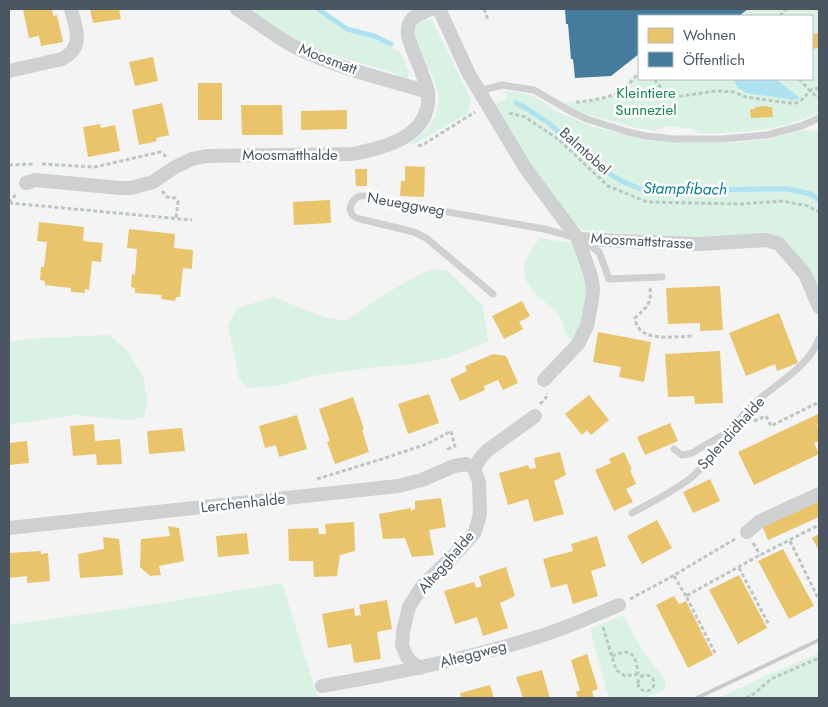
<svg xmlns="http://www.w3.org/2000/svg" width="828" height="707" font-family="Jost,sans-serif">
  <rect width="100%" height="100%" fill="#f4f4f4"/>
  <path fill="#d9f2e3" d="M249,9H312L352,30L387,44L401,53L409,71L408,79L387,71L304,46L283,35Z
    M748,9H819V113C803,119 787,125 771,128C748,133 723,133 700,134L693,129L665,126L656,131L637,128L593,116L570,107L561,102C578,102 609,101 623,90C629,85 633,78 639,73V79H812V16H739Z
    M425,19L432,20L471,99L469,109L466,114L413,145L410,142L421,135L429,127L435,117L438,107L439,95L434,80L415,37C414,28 416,22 425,19Z
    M504,91L520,92L535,97L556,111L591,126L645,140L687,143H732L770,139L797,131L819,130V293L783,243L692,238L583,230L575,223L526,163L495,104L507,98Z
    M540,237L551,240L576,243L588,279L587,321L573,343C571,340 568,337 566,334C563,328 563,321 559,316C553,309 546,303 539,297C514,273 524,262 540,237Z
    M432,269L448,271L482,305L486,324L488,342L446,358L417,364L367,368L313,376L277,386L248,388L239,379L228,326L237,308L274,297L324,317L346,321C374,301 401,282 432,269Z
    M109,335L127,350L143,376L148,402L144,417L129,420L73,415L9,425V342L36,338Z
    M282,583L318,698H9V625L136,607Z
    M623,615L641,648L665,680L666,685L663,691L644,698H611L607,693L590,629Z
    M819,653V698H718L770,674Z"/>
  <path fill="#aee2f0" d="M733,79H776L800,98L793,100L787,99L746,93L738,88Z"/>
  <path fill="#e9c46a" d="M23,9H52L53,16L57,15L63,42L41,46L39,36L29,38Z
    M90,9H119L121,19L93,23Z
    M819,33V48L812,49V34Z
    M153,57L158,81L135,86L129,62Z
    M198,83H222V120H198Z
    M162,103L169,135L156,138L157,141L139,145L132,110Z
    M241,105H282L283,135H242Z
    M768,106V107H772L773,117L751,118L750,109H755V107Z
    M347,110V129L301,130V111Z
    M100,124L101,128L115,125L120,151L88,157L83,127Z
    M405,166L425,167L424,197L400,196L401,181H405Z
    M355,169H367V186H356Z
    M330,200L331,223L294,225L293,202Z
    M39,222L84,227L83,241L103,243L101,262L92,261L89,290L85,289V293L71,292V288L45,285V281L40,280L41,267H44L47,242L37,241Z
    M129,229L175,234L174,248L193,250L192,269L183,268L180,297H176L175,301L161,299L162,295L135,293V288L131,287L132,274L135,275L137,249L127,248Z
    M720,286L723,330L700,331V323L668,324L666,288Z
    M522,301L530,316L519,322L523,329L504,339L492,316Z
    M779,313L798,363L777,371L775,364L746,376L729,333Z
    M598,332L651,342L644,382L619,377L621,367L593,362Z
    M720,351L723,403L695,404L694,396L668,397L665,354Z
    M493,354L506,356L518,383L503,390L498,380L484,386L485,390L460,401L450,379L467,371L465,366Z
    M429,394L439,423L408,434L398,404Z
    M589,395L609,420L591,435L587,430L582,435L565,414Z
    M353,397L364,429L362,430L369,452L335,464L327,442L330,441L319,409Z
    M818,414L819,417V424L817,425L819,429V441L814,443L819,454L754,485L738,452Z
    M297,415L307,449L279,457L276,445L265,448L259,426Z
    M670,423L678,441L645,455L637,437Z
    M94,424L95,441L120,439L122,464L97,465L96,454L73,456L70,426Z
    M182,428L185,451L149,454L147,431Z
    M27,441L29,463L9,465V443Z
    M560,452L566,475L554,481L564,514L534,522L528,499L508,505L499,473L528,465L530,469L536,468L534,458Z
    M624,452L632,470H630L636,484L626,489L633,502L614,511L595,470L611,463L609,459Z
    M710,479L720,501L693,513L683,492Z
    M819,494V517L768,540L760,521Z
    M441,498L446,527L429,530L434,555L412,557L405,538L383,539L379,514L411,508V511L415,509V501Z
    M657,520L672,548L642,564L627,536Z
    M354,522L355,551L340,555L337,576L314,577L313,561H289L288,529L318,528L319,534H326L325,524Z
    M168,526L179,528L184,561L159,566L161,575L150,576L140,567L141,539L170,536Z
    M247,533L249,554L218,557L216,536Z
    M819,534V551L812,538Z
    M597,536L606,566L591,571L598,596L573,604L567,584L551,588L543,559L573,551L571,544Z
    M103,537L119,539L123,575L80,578L78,554L104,549Z
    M783,549L814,606L789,619L758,561Z
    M41,551V554L48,553L50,581L27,583V576L9,578V553Z
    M506,567L515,596L500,603L508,628L483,636L477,617L455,624L444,591L474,582L476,588L482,586L479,576Z
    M739,575L767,628L738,644L709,590Z
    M674,596L679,604L686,601L713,655L688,668L656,605Z
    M387,600L392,629L377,632L381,659L354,663L351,644L328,648L322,614L354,608L355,616L361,615L359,605Z
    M587,654L598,689L592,691L594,698H578L576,692L580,690L571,660Z
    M542,670L550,698H523L516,677Z
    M490,685L494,698H461L460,693Z"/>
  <path fill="#457b9d" d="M565,9H748L739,16H639V54L611,76L575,78L573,59H571L568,24H566Z"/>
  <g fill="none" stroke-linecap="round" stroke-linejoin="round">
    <path stroke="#aee2f0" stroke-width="5" d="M318,9L347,29L374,36L391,44
      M516,103L524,107L550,124L587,158L603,170L622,181L640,189L659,191L762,189H788L811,194L819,200"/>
    <path stroke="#bcc7c4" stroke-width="3" stroke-dasharray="4 2.5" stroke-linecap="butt" d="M484,9L488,20
      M780,16L786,9
      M655,79L656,82L664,91L672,97L682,96L716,91L734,92L746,97L788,103H796L803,99L811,90L819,88
      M799,79C804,84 814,96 819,98
      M576,102C589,101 612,98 623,90C629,85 633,78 639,73
      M509,113L525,117L558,139L608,186L647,202L740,204L783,201L808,206L819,212
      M418,146L424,144L475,112
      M42,164L95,167L160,152L167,157
      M9,165L33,164
      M162,191L167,197L175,198L178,202L176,219
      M9,203L192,220
      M9,203L17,193
      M650,288C652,305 646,307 635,318C637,344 676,336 694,336
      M540,404C544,400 547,398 547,393
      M754,421L766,416L771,426L819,402
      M317,479L382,459L427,444L451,431L455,446L448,449L449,452
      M790,541L819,600
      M753,543L760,555
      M739,568L769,625
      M674,576L686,596
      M630,599L671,577L735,539
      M603,627L616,670L625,676L638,674
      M715,653L686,596L760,555L819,525
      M612,656C615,655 620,653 624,652C635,651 637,665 638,674
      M638 683a8 8 0 1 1 16 0a8 8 0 1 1-16 0Z
      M746,698L755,693L771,679L819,658"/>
    <path stroke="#ced0d2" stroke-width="7" d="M479,91L502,85L534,90L570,111L587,119L628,132L646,136L675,139H723L767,135L801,126L819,118
      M584,242L599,252L609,279L662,277
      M493,294L426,238L414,232L360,219C356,218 352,216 351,212C348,206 354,198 360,196C366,195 374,199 380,200L544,229L574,237
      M674,449L682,455L692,453L726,433
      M632,513C650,503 671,493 688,480C704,468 715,450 727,434C734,424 749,408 758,400C778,383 810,365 819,339"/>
    <path stroke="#ced0d2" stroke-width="14" d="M237,9C258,22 278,39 301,50C341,69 385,79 428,92
      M439,9L469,74L526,169L578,239L591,276L593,288L592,300L587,326L578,344L544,380
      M9,71L62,59C85,47 76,29 71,9
      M26,183L35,180L120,188H131L153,182L175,167L192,159L207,156L352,154C386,147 432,137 428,92C427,85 423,77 421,70C416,59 412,48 408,37C406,18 415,15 431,9
      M578,239L698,244L766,240L779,244L805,274L819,307
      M474,468L482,456L488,450L535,416
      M9,528L398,486L422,480L454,466L466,464L474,468
      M747,532L760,521L819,494
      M420,668L410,661L406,655L402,645L403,631L409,607L422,586L459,550L475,532L480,514L479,482L474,468
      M322,686C394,674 467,659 537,637C565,629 592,616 619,605"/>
    <path stroke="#c9cacc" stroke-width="4" d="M697,698L819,640"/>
  </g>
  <g text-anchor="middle" stroke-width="5" stroke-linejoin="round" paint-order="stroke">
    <g font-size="15" fill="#4a5661" stroke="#fff">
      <text transform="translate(328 59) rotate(21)" y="5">Moosmatt</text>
      <text transform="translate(585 151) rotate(42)" y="5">Balmtobel</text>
      <text x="290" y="160">Moosmatthalde</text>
      <text transform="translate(406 204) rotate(10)" y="5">Neueggweg</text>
      <text transform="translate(642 241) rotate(3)" y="5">Moosmattstrasse</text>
      <text transform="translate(731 433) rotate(-48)" y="5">Splendidhalde</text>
      <text transform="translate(243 503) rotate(-6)" y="5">Lerchenhalde</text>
      <text transform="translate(446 562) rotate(-49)" y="5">Altegghalde</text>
      <text transform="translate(473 654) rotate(-15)" y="5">Alteggweg</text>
    </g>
    <g font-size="15" fill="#17864f" stroke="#fff">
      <text x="646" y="98">Kleintiere<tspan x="646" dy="17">Sunneziel</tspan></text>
    </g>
    <g font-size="16" font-style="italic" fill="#0c7c9b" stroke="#fff">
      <text transform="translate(685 188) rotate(1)" y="6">Stampfibach</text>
    </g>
  </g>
  <rect width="828" height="707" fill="none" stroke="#4a5661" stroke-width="20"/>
  <rect x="638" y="15" width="175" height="65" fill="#ffffff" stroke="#b7bbc0"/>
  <rect x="648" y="28" width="25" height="15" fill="#e9c46a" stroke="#b7bbc0"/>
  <text x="683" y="40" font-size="15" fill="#4a5661">Wohnen</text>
  <rect x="648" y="52" width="25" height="15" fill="#457b9d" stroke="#b7bbc0"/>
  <text x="683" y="65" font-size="15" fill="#4a5661">Öffentlich</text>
</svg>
